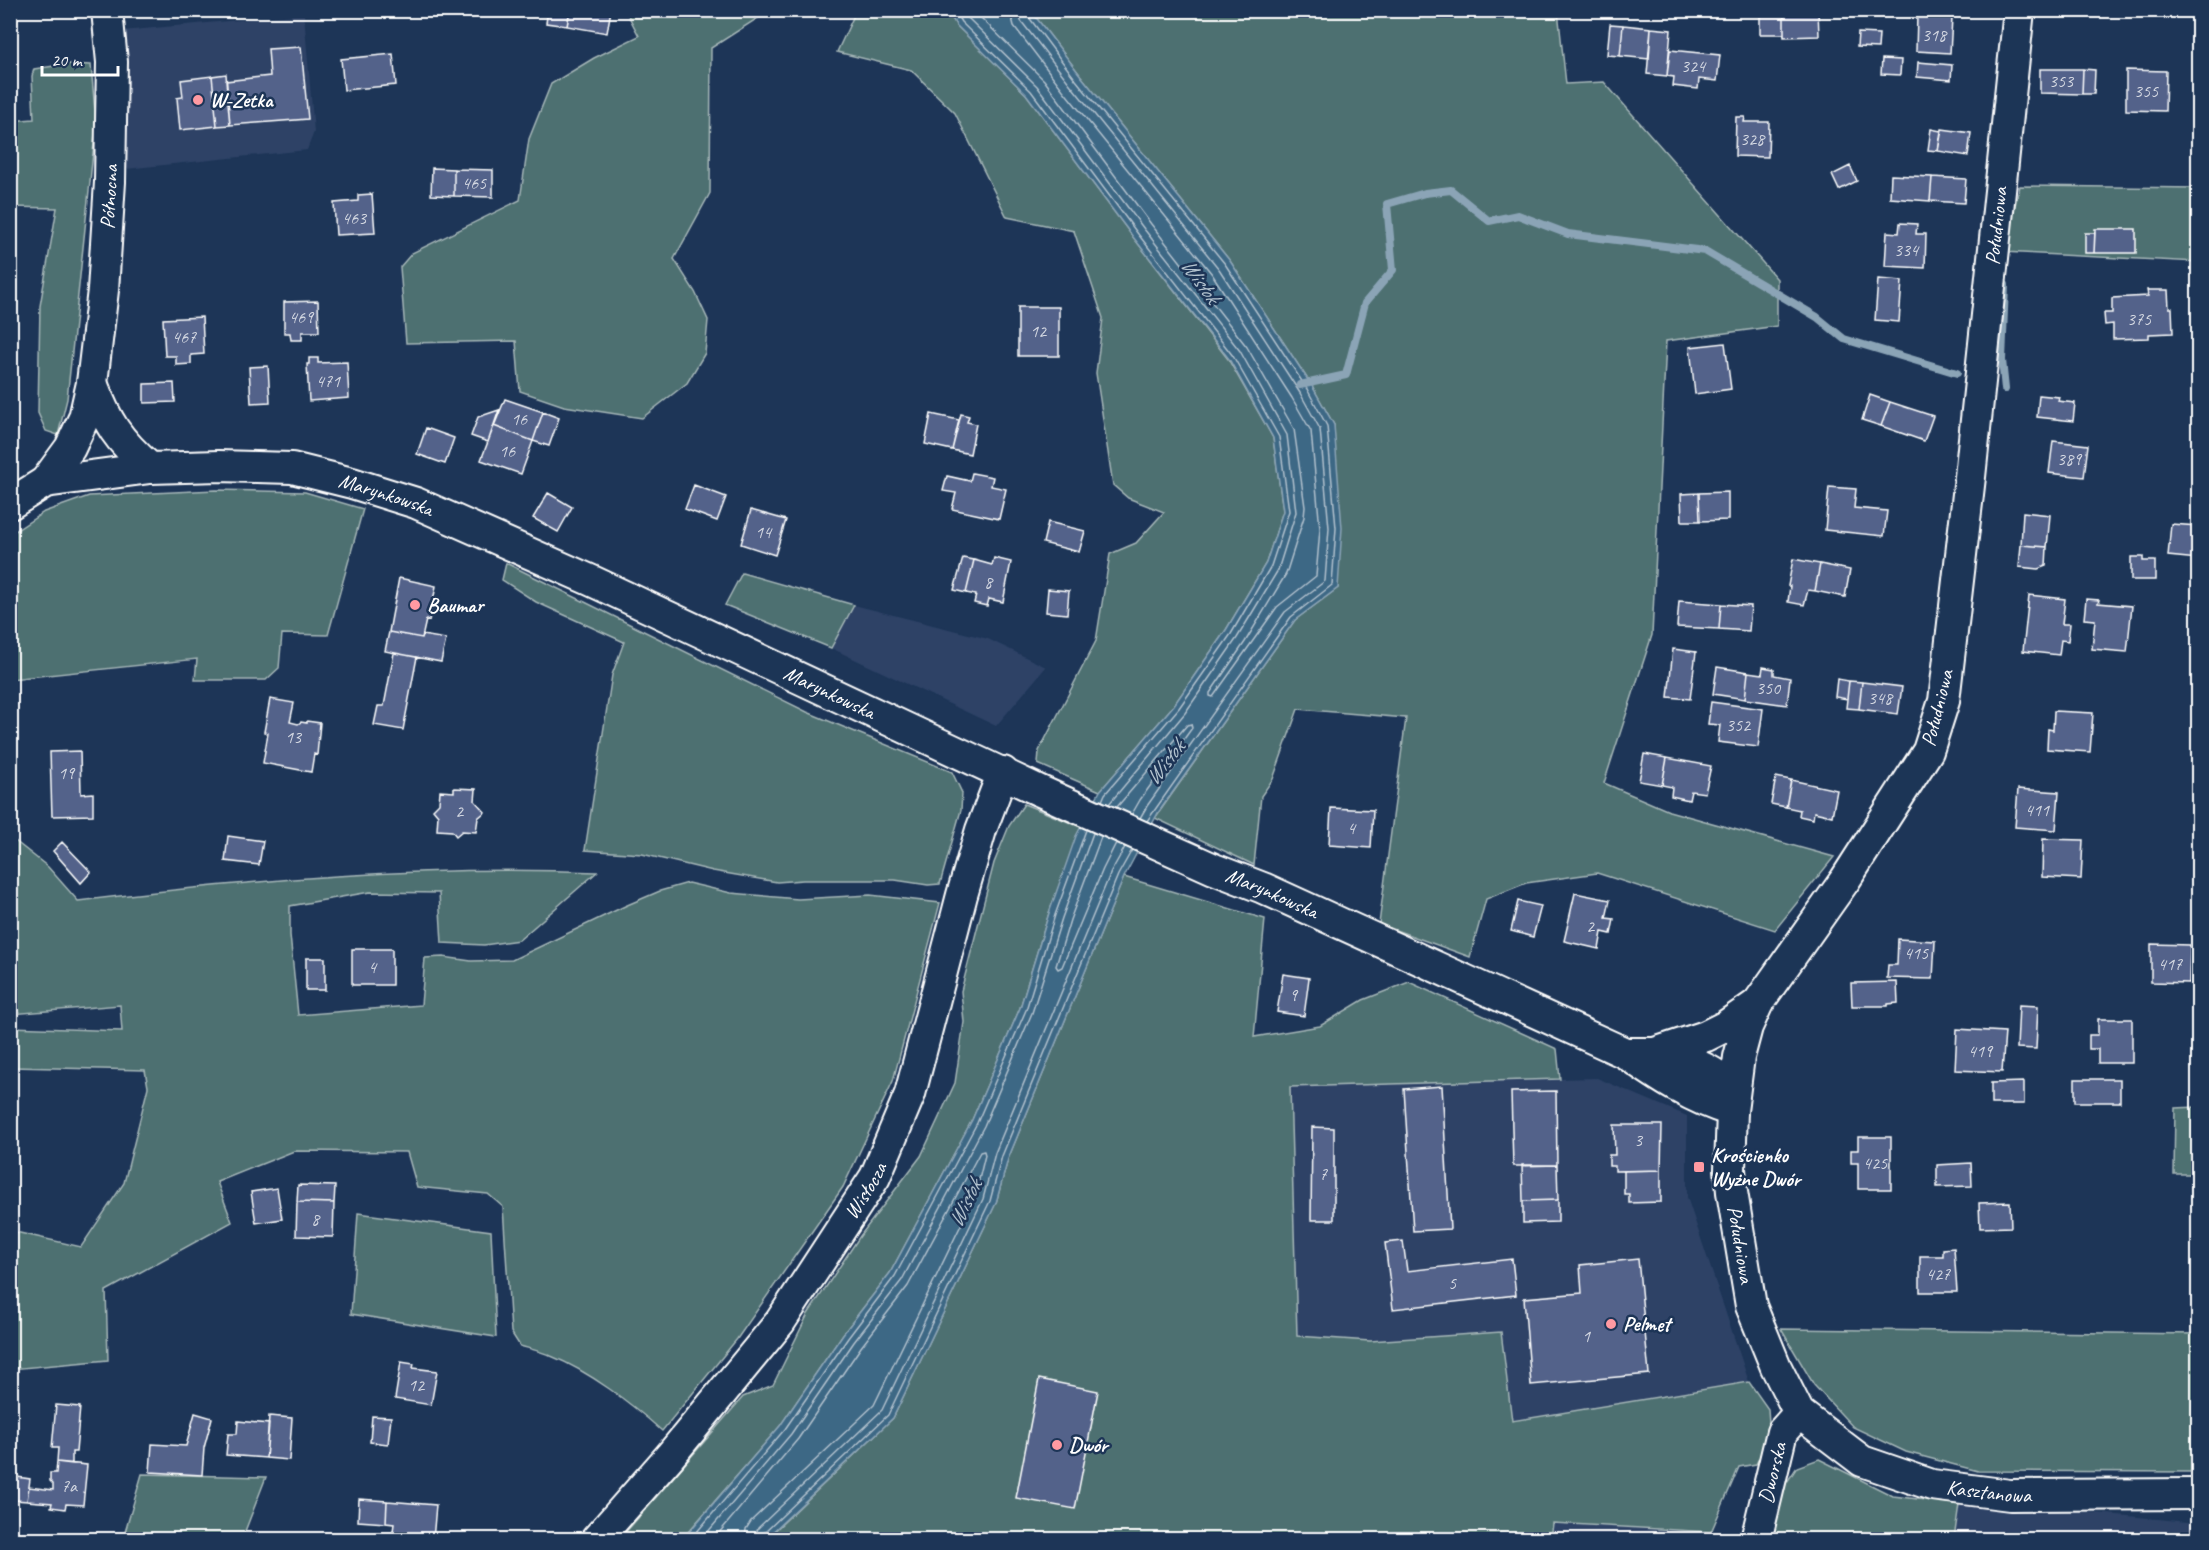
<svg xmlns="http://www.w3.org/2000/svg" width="2209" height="1550" font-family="Caveat,sans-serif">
  <rect width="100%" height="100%" fill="#1d3557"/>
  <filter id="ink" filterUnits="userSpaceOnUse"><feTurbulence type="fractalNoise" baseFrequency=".0167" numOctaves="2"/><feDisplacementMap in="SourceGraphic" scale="12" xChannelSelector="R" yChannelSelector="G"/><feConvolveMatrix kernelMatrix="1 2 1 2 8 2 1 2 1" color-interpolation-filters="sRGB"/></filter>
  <g filter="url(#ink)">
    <path fill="#2d4266" d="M304,14L314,132L307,150L126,169L122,31Z
      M854,605L988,639L1046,667L996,726L831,648Z
      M1597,1078L1687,1116V1197L1749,1382L1512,1421L1370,1341L1297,1336L1290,1086Z
      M1959,1504L2028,1506L2198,1523V1539L1954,1540Z
      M1553,1523L1711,1532L1743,1531L1741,1540H1551Z"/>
    <path fill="#4d6f71" stroke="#a6b7b8" stroke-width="1.5" d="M128,11V10L201,11L133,17L126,15Z
      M626,11H769L711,48L710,193L674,259L695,292L708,320L705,353L687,383L642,418L564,406L520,391L516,341L406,343L400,267L412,253L520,200L529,139L551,84L594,58L639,36Z
      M856,11H948L956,25L1026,94L1133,237L1228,359L1273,438L1283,511L1266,563L1226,630L1174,705L1100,791L1038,764L1039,751L1096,641L1110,554L1136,543L1164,512L1128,498L1113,485L1096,373L1103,318L1074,231L1007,217L955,113L911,70L837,52Z
      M1031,11H1558L1566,84L1604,82L1777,279V326L1666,341L1652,635L1604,783L1669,811L1834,857L1775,930L1597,873L1526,883L1486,899L1470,957L1379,924L1406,718L1298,709L1273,779L1261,796L1254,865L1155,818L1295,620L1338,588L1334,425L1312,386L1230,261L1081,76Z
      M68,64L91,65L96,124L67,399L58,435L46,431L38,413L40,306L57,208L11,207L10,121L34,119L32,76L34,69Z
      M2020,186L2198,188V262L2003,252Z
      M216,490L305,492L363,509L328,635L282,634L279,668L266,680H195L197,659L11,679V534L44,512L89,496Z
      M506,563L807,712L952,772L962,793L961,810L940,884L928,885L895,880H803L777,882L713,871L642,854L585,850L612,675L624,642L536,602L502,580Z
      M742,573L854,605L831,648L725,605Z
      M1024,804L1081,827L1049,913L1020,1008L972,1120L890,1273L843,1334L780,1426L682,1539L619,1540L743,1397L773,1385L808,1314L860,1236L921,1156L955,1083L964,1022L961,991L994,863L1009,826Z
      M11,841H15L48,867L78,901C250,880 423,865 597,872L519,940L484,945L442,943L439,893L370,892L290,906V935L298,1015L421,1005L425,958L443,957L471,961L512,960L625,906L660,891L688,883L731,893L798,899L870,895L940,903L893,1081L843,1187L737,1339L662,1431C632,1404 589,1371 551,1356C541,1351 530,1349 520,1346L511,1332L503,1207L488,1194L417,1187L407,1152L294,1151L217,1182L232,1222L106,1291L108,1360L11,1369V1231L81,1247L124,1183L148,1087L145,1070L11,1067V1027L122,1031L120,1005L11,1014Z
      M1124,877L1265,919L1254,1037L1320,1026L1363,1000L1409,982L1557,1049L1560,1079L1290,1087L1297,1336L1370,1341L1501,1332L1512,1421L1749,1382L1768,1409L1770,1437L1756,1464L1739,1467L1711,1532L1553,1523L1551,1540H765L893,1418L996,1203L1008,1159Z
      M2198,1107V1174H2174L2175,1108Z
      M358,1213L491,1231L496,1337L351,1314Z
      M1781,1329L2198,1334V1472L1978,1471L1906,1452L1853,1427L1814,1385Z
      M1819,1459L1893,1496L1959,1504L1954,1539L1767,1540L1779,1494L1797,1467Z
      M142,1474L266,1477L242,1539H123Z"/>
    <path fill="#3e6785" stroke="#8ba4b6" stroke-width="1.5" d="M948,11H1031L1081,76L1230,261L1312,386L1334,425L1342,528L1338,588L1295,620L1158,813L1124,877L1008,1159L996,1203L893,1418L765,1539L682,1540L780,1426L843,1334L890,1273L972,1120L1020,1008L1049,913L1076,836L1100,791L1174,705L1226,630L1266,563L1283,511L1273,438L1229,359L1133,237L1026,94L956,25Z"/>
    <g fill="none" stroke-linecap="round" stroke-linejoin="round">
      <path stroke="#b2c2ce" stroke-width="1.5" d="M954,10L961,22L1031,91L1138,234L1233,356L1279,437L1289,511L1271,566L1231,634L1179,708L1105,794L1102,801
        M963,10L967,17L1037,86L1144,229L1240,351L1287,435L1296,512L1278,570L1237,638L1185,713L1109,804
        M973,10L1044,80L1151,224L1247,347L1294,429L1305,507L1304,517L1286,574L1245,642L1210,693V696L1213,697L1277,607L1316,576L1320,529L1311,431L1292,398L1212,274L1063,90L1014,26L1010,10
        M1019,10L1021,21L1070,84L1219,269L1300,393L1320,429L1329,528L1325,581L1285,612L1147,806L1140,818
        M1026,10L1028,16L1076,80L1225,264L1307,389L1327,426L1336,528L1332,585L1291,617L1147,821
        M1117,807L1187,725L1191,724L1192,728L1140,800L1132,814
        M1101,837L1070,920L1056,966L1058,969L1062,967L1103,869L1116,843
        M690,1540L785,1429L848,1338L895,1276L977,1123L1026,1010L1055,915L1086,830
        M701,1540L791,1434L854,1342L902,1280L984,1126L1032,1013L1062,918L1093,833
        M713,1540L798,1439L861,1347L908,1286L980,1152L984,1151L985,1155L975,1196L874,1405L751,1521L746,1529L745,1540
        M754,1540L758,1528L882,1410L983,1199L995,1153L1111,872L1125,847
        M761,1540L764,1533L888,1415L990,1201L1002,1156L1118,875L1132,850"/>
      <path stroke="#8ba4b6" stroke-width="8" d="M2005,285L2002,360L2005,389
        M1300,385L1346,375L1365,303L1393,270L1387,204L1425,193L1451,190L1489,221L1518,215L1568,234L1705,251L1817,317L1844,339L1957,373"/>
    </g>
    <path fill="#53628a" stroke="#fff" stroke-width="1.5" d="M548,10H570L567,26L546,23Z
      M570,10H611L607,33L567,26Z
      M1760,10H1784V34H1760Z
      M1784,10H1818L1819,36L1784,37Z
      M1917,16L1952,18L1950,53L1916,51Z
      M1610,24L1623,25L1620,56L1607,55Z
      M1623,25L1651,28L1649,59L1620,56Z
      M1651,28L1671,30L1667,76L1647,74Z
      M1858,33L1879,34L1878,48L1857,47Z
      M301,47L308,119L230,125L226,81L270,76L268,49Z
      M1670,50L1720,55L1717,81L1699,79L1698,89L1673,86L1674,77L1667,76Z
      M393,54L396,85L344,90L341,59Z
      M1882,59L1901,60L1900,75L1881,74Z
      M1918,62L1952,65L1951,80L1917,77Z
      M2195,67H2198V91H2194Z
      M2040,69H2083L2082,94L2040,93Z
      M2083,69L2095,70L2094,94H2082Z
      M2126,70L2166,71L2165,111L2126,110Z
      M226,74L230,125L217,126L212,76Z
      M212,76L217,126L180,130L177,98L183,97L181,80Z
      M1736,117H1745L1744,122H1769L1768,157L1735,156Z
      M1931,129L1941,131L1938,151L1928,150Z
      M1942,129L1971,133L1968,156L1938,151Z
      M1850,166L1857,181L1839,190L1832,175Z
      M432,168L454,169V196L431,195Z
      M454,169L493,170V197L454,196Z
      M1891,175L1932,177L1930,201L1890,198Z
      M1932,177L1966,179L1964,203L1930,201Z
      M372,194L375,233L336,235L334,203L358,201V195Z
      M1900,223L1917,224L1916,234H1926L1925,268L1885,266L1887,232L1899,233Z
      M2095,229H2136V253H2094Z
      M2085,233H2095L2094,253H2085Z
      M1878,279L1902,281L1899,322L1875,320Z
      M2147,290H2168L2169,308H2172L2173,333L2149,334V338L2113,339V324L2105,325L2104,313H2112V298L2148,296Z
      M318,301L319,332H302V340H291L290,333H284V302Z
      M1018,307H1059V356H1018Z
      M202,317L204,354L191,355V364L176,365V356H165L163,319Z
      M1725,343L1731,389L1695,394L1690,347Z
      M309,358H318V363L347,362L349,398L309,401L307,364H309Z
      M268,366L270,402L251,403L249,367Z
      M174,383L175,402L144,403V384Z
      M1870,395L1890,402L1881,426L1862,420Z
      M2039,395L2059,397L2058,401L2075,403L2073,421L2037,417Z
      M505,399L543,412L533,441L494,426Z
      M1890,402L1933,416L1924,441L1881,426Z
      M499,410L488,442L471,436L478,417Z
      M543,412L559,418L549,446L533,441Z
      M931,414L959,420L952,450L925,444Z
      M961,414L969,416L967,422L976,424L970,454L952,450Z
      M494,426L533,441L521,474L481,460Z
      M426,428L454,438L445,464L417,454Z
      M2053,441L2088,445L2084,477L2049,473Z
      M972,473L993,477L991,486L1006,489L999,519L952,509L956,493L943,491L947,476L970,481Z
      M694,485L726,497L717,521L685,509Z
      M1829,487L1856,489L1854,508L1887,511L1884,536L1825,530Z
      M1728,492V520L1700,521L1699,493Z
      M548,493L572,507L558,532L533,518Z
      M1699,493L1700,521H1682L1681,494Z
      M751,510L786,520L775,555L741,544Z
      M2023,512L2050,515L2047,547L2021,545Z
      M1048,522L1085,531L1079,552L1043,543Z
      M2171,524L2198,526V559L2168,556Z
      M2021,545L2047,547L2046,566L2038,569L2019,567Z
      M2131,557H2143V561H2155V580H2131Z
      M963,558L974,560L966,593L954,590Z
      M994,558L1011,562L1003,602L989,599L987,606L974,603L976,595L966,593L974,560L992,565Z
      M1793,559L1820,564L1815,591L1808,590L1804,605L1788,602L1790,586H1788Z
      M1820,564L1850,570L1845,597L1815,591Z
      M399,578L436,586L429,621L426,620L422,638L389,632Z
      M1048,589L1069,591L1067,614L1046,612Z
      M2029,595L2065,599L2062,624H2070L2068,641L2061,640L2059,655L2023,651Z
      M2086,599L2099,600L2098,603L2132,606L2127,652L2092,649L2095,620L2084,619Z
      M1679,601L1721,604L1719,629L1677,627Z
      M1721,604L1751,606L1749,631L1719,629Z
      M389,632L422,638L423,635L446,639L441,662L385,651Z
      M1673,649L1696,652L1690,699L1668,697Z
      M394,653L417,657L403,730L374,725L378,706H384Z
      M1717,667L1748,672L1745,699L1713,694Z
      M1763,667L1774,669V675L1790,678L1787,705L1745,699L1748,672L1762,674Z
      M1837,679L1849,681L1847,699L1835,697Z
      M1849,681L1862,682L1859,709L1846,708Z
      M1862,682L1902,687L1898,714L1859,709Z
      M270,699L294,703L290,722L298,724L301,722L307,723V721L320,723L317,755L314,754L311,772L263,763L268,733L264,732Z
      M1711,702L1763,709L1758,747L1718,742L1720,725L1708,724Z
      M2054,711L2093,713L2090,752L2047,749L2048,729L2053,730Z
      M80,751L81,794L93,793V815L52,816L50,752Z
      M1644,754L1667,758L1662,785L1639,781Z
      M1667,758L1711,766L1705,793L1691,791L1689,800L1671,796L1672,787L1662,785Z
      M1776,777L1791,780L1786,807L1771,804Z
      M1791,780L1837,790L1832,816L1814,812L1813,819L1799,816L1800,810L1786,807Z
      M454,788L476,789L475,801L485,812L478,818L476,832L462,831L456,836L452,831L437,830L438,815L433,809L439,803L440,791L454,792Z
      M2018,789L2059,792L2056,830L2015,827Z
      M1331,808L1373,810L1371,848L1329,845Z
      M228,836L263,841L259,865L225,861Z
      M2043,839L2083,840L2081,879L2042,877Z
      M62,842L91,872L81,883L53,851Z
      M1575,893L1610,900L1606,918L1614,919L1611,934L1602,932L1599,949L1564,941Z
      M1518,901L1541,906L1533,937L1511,931Z
      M1898,939L1935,941L1933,979L1887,978L1888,965H1897Z
      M2151,944L2190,945L2189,983L2151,982Z
      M352,949H392V985H352Z
      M306,958H325V990H306Z
      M1283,974L1309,978L1304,1016L1277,1012Z
      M1897,982L1898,1003L1888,1004V1006H1852L1851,983Z
      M2019,1005L2038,1006L2036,1049L2017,1048Z
      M2098,1019H2132V1063H2098V1049H2089V1035H2098Z
      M1957,1029L2005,1032L2002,1072L1955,1070Z
      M2075,1079H2120V1102H2075Z
      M2024,1082V1104H1991V1083Z
      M1442,1086L1450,1229L1413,1231L1404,1089Z
      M1556,1091L1557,1165L1513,1166L1511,1092Z
      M1614,1125H1662L1661,1170L1615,1171V1166H1609V1155H1615Z
      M1312,1127L1334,1128V1220H1311Z
      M1858,1137H1891V1189H1858V1163H1851V1150H1858Z
      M1971,1163L1972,1186L1937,1187V1165Z
      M1522,1165H1557L1558,1200L1523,1201Z
      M1661,1170V1202L1629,1203V1194H1624V1171Z
      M298,1185L335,1186L334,1203L297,1202Z
      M277,1188L282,1219L256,1223L251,1192Z
      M1558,1200V1222L1523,1223V1201Z
      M297,1202L334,1203L333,1237L296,1236Z
      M2010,1202L2011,1227L1980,1228L1979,1203Z
      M1403,1241L1407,1271L1512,1259L1516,1295L1393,1309L1385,1243Z
      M1954,1248L1957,1292H1920V1256H1943V1249Z
      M1638,1259L1649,1374L1531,1385L1524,1298L1582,1293L1580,1265Z
      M401,1362L414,1364L413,1368L437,1371L431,1405L395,1399Z
      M1039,1379L1098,1391L1075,1509L1016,1498Z
      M56,1405L80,1407L76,1452H72V1464L57,1462L58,1448H52Z
      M195,1413L212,1418L204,1448L202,1475L150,1472L152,1444L186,1446Z
      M269,1416L292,1418L289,1460L266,1458Z
      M372,1416L391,1417L388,1444L370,1442Z
      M238,1421L269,1424L266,1458L226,1455L228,1434H237Z
      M57,1462L87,1465L83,1505L66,1504L65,1509L51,1507L52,1503L27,1501L29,1487L53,1490V1484L50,1481V1473H56Z
      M17,1477L30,1479L27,1501L15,1500Z
      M359,1499L387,1501L386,1523L358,1521Z
      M387,1501L436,1505L433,1540L392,1538L394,1524L386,1523Z"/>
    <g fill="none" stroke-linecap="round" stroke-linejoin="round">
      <g stroke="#fff" stroke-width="34">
        <g id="minor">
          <path id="s1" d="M2019,10L1970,477L1944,701L1928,751L1845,880L1758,1003L1747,1027L1739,1057L1732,1111L1730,1169L1732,1192L1751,1306L1776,1367L1799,1413L1862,1461L1932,1485L2010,1495L2198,1494"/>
          <path d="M92,383C107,423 118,440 150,468"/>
          <path id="s2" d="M45,482L70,448L84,418L92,383L103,290L110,182L112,62L107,10"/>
          <path id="s3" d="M10,504L45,482L150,468L219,466L292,468L352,483L416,503L590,580L1038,790L1214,869L1263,888L1625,1053C1659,1077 1692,1099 1732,1111"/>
          <path d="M1625,1053H1655L1706,1036L1724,1027L1757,1004"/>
          <path d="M1655,1053C1684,1060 1717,1067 1734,1093"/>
          <path id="s4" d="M596,1540L670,1456L780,1322L875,1177L910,1094L962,895L981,830L1003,772"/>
          <path id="s5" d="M1756,1540L1782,1432L1799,1413"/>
        </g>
      </g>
      <use href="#minor" stroke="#1d3557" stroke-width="30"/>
    </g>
  </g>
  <g fill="#ff9aa2" stroke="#1d3557" stroke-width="2">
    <circle cx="198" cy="100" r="6"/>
    <circle cx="415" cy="605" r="6"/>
    <rect x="1693" y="1161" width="12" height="12" rx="3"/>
    <circle cx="1611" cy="1324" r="6"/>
    <circle cx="1057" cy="1445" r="6"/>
  </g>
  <g text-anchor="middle" stroke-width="5" stroke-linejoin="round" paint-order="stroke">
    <g font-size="18" fill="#d4d8e2">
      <text x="1934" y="41">318</text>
      <text x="1693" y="72">324</text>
      <text x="2061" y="87">353</text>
      <text x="2146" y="97">355</text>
      <text x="1752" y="145">328</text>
      <text x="474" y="189">465</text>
      <text x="354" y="224">463</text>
      <text x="1906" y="256">334</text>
      <text x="301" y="323">469</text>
      <text x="2139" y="325">375</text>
      <text x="1038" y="337">12</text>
      <text x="184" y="343">467</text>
      <text x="328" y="387">471</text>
      <text x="519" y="425">16</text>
      <text x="507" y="457">16</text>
      <text x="2069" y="465">389</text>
      <text x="763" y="538">14</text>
      <text x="988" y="588">8</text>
      <text x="1768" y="694">350</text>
      <text x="1880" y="704">348</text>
      <text x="1738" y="731">352</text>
      <text x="293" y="743">13</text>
      <text x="66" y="779">19</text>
      <text x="2037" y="816">411</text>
      <text x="459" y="817">2</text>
      <text x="1351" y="834">4</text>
      <text x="1590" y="932">2</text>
      <text x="1916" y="959">415</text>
      <text x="2170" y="970">417</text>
      <text x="372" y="973">4</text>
      <text x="1293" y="1001">9</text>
      <text x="1980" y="1057">419</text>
      <text x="1638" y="1146">3</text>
      <text x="1875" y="1169">425</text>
      <text x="1323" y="1180">7</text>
      <text x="315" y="1225">8</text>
      <text x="1938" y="1280">427</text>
      <text x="1452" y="1289">5</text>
      <text x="1586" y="1342">1</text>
      <text x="416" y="1391">12</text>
      <text x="69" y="1492">7a</text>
    </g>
    <g font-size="21" font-weight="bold" fill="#fff" stroke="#1d3557" text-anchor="start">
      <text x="210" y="107">W-Zetka</text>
      <text x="427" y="612">Baumar</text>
      <text x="1711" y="1162">Krościenko<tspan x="1711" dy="24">Wyżne Dwór</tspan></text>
      <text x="1623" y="1331">Pelmet</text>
      <text x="1069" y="1452">Dwór</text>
    </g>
    <g font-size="21" fill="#fff" stroke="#1d3557">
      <text dy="7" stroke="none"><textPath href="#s2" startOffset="298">Północna</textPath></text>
      <text transform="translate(1996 226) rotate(-84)" y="7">Południowa</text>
      <text dy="7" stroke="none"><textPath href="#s3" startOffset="387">Marynkowska</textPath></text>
      <text dy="7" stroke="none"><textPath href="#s3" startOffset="873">Marynkowska</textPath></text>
      <text transform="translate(1937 708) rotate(-76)" y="7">Południowa</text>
      <text dy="7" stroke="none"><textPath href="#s3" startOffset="1359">Marynkowska</textPath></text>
      <text dy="7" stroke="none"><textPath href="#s4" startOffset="442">Wisłocza</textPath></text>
      <text dy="7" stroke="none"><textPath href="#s1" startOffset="1298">Południowa</textPath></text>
      <text dy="7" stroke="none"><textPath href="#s5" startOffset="69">Dworska</textPath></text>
      <text dy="7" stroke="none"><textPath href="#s1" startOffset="1688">Kasztanowa</textPath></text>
    </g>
    <g font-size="22" font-style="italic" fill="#b2c2ce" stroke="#1d3557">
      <text transform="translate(1201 280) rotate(54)" y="8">Wisłok</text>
      <text transform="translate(1164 762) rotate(-52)" y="8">Wisłok</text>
      <text transform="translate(964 1203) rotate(-64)" y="8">Wisłok</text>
    </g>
  </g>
  <rect width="2209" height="1550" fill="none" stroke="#1d3557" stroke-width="36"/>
  <rect x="18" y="18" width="2173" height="1514" fill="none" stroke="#fff" stroke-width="2" filter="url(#ink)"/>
  <path d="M42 66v9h76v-9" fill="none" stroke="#ffffff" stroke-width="3"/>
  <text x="51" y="66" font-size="18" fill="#ffffff" stroke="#1d3557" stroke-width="4.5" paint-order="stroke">20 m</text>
</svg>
